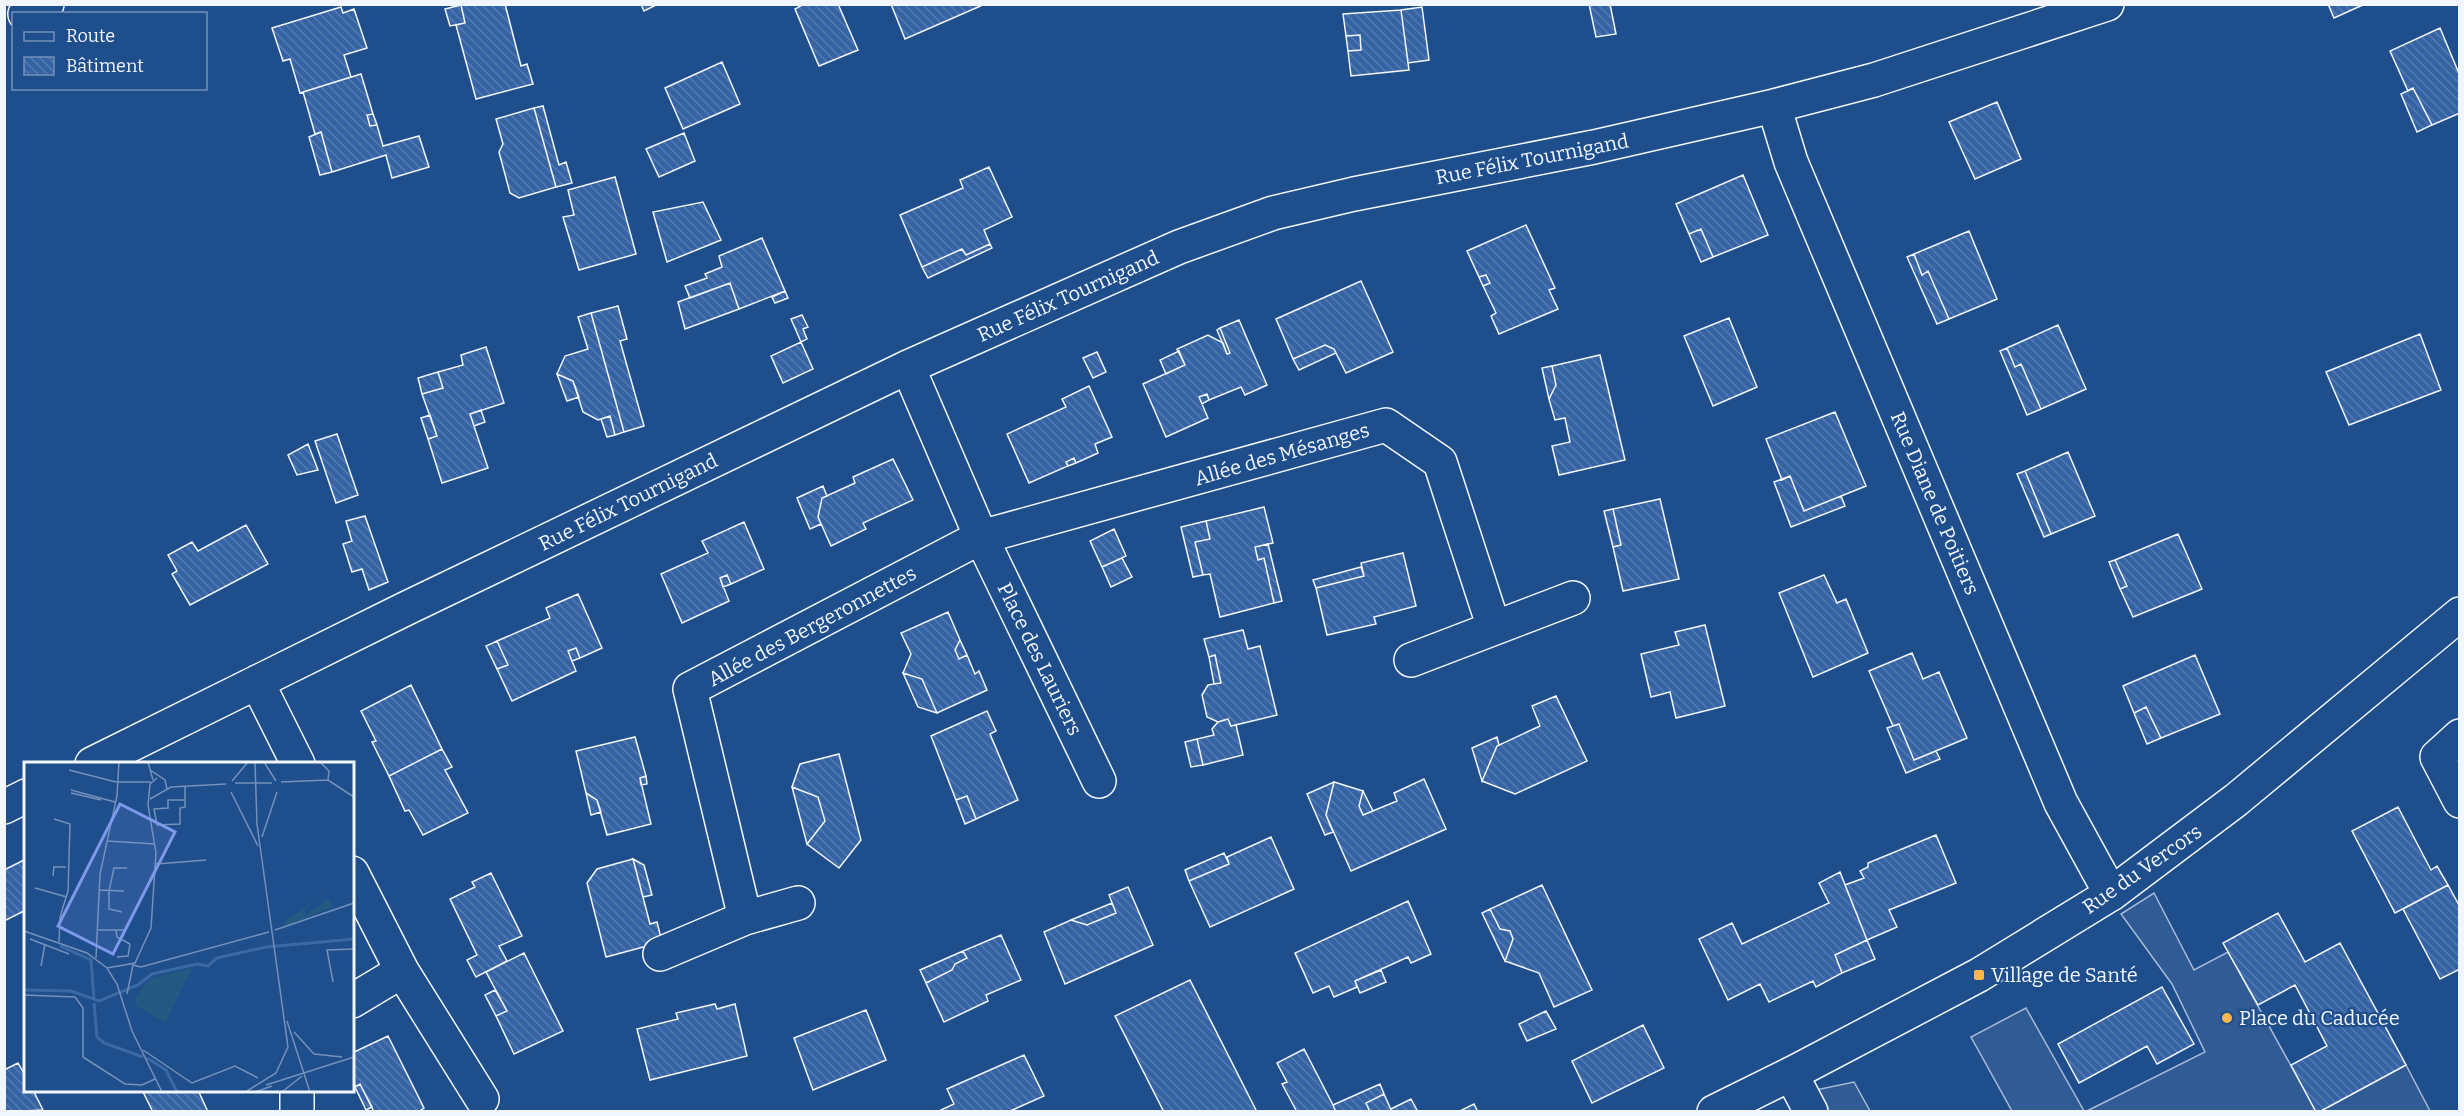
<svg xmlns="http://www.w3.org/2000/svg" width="2464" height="1116" font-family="Bitter,serif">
  <defs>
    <pattern id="building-back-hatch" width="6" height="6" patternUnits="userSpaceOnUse" patternTransform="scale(1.5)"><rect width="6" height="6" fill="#3563a3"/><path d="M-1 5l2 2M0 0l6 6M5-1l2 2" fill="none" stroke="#537ab1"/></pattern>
  </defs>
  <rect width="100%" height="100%" fill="#1f4e8c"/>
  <path fill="#305b95" stroke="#a8bbd7" stroke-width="1.5" d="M2154,893L2194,970L2228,952L2316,1111L2085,1112L2205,1052L2172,984L2121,914Z
    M2026,1008L2084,1111H2012L1971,1037Z
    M2406,1065L2430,1111L2319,1112Z
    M1854,1082L1870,1111H1816L1806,1092Z"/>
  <path fill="url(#building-back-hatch)" stroke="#f2f6ff" stroke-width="1.5" d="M505,4L521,66L527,64L533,84L476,99L456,25L465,23L461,5Z
    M641,4H658L644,11Z
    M804,4H838L858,50L819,66L795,9Z
    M891,4H985L905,39Z
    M1589,4H1610L1616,34L1596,37Z
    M2328,4H2365L2334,18Z
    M461,5L465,23L450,26L445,9Z
    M341,7L343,13L354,9L367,48L344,55L351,77L300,93L290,59L283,61L272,28Z
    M1422,7L1429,60L1408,63L1401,10Z
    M1401,10L1409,70L1351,76L1348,51L1361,50L1360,35L1346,36L1343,14Z
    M2440,28L2460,76V113L2432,125L2413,88L2408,91L2390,51Z
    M1360,35L1361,50L1348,51L1346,36Z
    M722,62L740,104L683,129L665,88Z
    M361,74L373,114L367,115L370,126L377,125L383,146L419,136L429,167L392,178L386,155L332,172L321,132L315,134L303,92Z
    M2413,88L2432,125L2417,132L2401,94Z
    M1997,102L2021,159L1975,179L1949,122Z
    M543,106L559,165L566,162L572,183L556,187L534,108Z
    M534,108L556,187L519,198L510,193L499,152L503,144L496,119Z
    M373,114L377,125L370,126L367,115Z
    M321,132L332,172L320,175L309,137Z
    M684,133L695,161L659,177L646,149Z
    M989,167L1012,217L984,230L990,244L966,255L962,249L922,267L900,215L963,188L960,180Z
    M1743,175L1768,235L1713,257L1701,229L1689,234L1676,204Z
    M615,177L636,254L579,270L563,217L574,215L568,190Z
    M703,202L721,240L667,262L653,212Z
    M1526,225L1555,288L1549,290L1558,309L1499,334L1491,316L1496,313L1483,286L1490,283L1486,275L1479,277L1467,251Z
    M1701,229L1713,257L1701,262L1689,234Z
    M1969,231L1997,299L1949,319L1928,271L1922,275L1914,254Z
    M762,238L785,291L739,309L730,283L690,298L685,286L707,278L705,274L722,267L719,256Z
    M990,244L992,248L928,278L922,267L962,249L966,255Z
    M1914,254L1922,275L1928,271L1949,319L1937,324L1907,257Z
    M1486,275L1490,283L1483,286L1479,277Z
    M1361,281L1393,352L1346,373L1334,349L1325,345L1293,359L1276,319Z
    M730,283L739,309L685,329L678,302Z
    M785,291L788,298L775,303L772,297Z
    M618,306L627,339L620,341L644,426L624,432L591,313Z
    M591,313L624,432L615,435L610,416L598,420L583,412L573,381L557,374L565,356L588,349L578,317Z
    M802,315L808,327L803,329L807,339L801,342L791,319Z
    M1729,318L1757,387L1713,406L1684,336Z
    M1239,320L1267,385L1245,395L1241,387L1209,400L1207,394L1199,397L1208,418L1166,437L1143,384L1185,365L1177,349L1208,335L1223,343L1227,354L1230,353L1220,328Z
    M2058,325L2086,389L2041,409L2021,364L2015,367L2007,348Z
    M1220,328L1230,353L1227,354L1217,330Z
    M2420,334L2441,390L2349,425L2326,372Z
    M801,342L813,369L783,383L771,356Z
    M1325,345L1334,349L1336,353L1299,370L1293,359Z
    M486,347L504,403L470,414L488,468L442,483L428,439L437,436L422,394L443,388L438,372L463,365L461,355Z
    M2007,348L2015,367L2021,364L2041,409L2027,415L2000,351Z
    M1179,351L1185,365L1166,374L1160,360Z
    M1097,352L1106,372L1093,378L1083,358Z
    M1600,355L1625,460L1559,475L1552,446L1570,442L1565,418L1555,420L1549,399L1556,385L1552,366Z
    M1552,366L1556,385L1549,399L1542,368Z
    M438,372L443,388L422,394L418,378Z
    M557,374L573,381L579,397L567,401Z
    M1089,386L1112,437L1095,444L1098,453L1076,463L1074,458L1066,462L1068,466L1029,483L1007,434L1066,407L1062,399Z
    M1207,394L1209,400L1202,404L1199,397Z
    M481,410L485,422L474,426L470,414Z
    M1835,412L1866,486L1804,511L1790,476L1782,480L1766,439Z
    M430,415L437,436L428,439L421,418Z
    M610,416L615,435L607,437L601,419Z
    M337,434L358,495L336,503L315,441Z
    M308,444L318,470L297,475L288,455Z
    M2068,452L2095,516L2051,534L2025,471Z
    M1074,458L1076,463L1068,466L1066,462Z
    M893,459L913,500L863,523L866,529L831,546L818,517L822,498L855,483L853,477Z
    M2025,471L2051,534L2044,537L2017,474Z
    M1790,476L1804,511L1841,496L1845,506L1791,527L1774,482Z
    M823,486L827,496L822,498L818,517L821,524L810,529L797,498Z
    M1660,499L1679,579L1623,591L1613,547L1621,545L1613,509Z
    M1264,507L1273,543L1255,547L1258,560L1264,558L1274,603L1220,617L1210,574L1203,575L1195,542L1210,539L1206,521Z
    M1613,509L1621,545L1613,547L1604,511Z
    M365,516L388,582L369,590L362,569L352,572L343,544L352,541L346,521Z
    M1206,521L1210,539L1195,542L1203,575L1193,577L1181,527Z
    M744,522L764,569L731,584L727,575L720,578L729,601L682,623L661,574L708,553L702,541Z
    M246,525L268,564L190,605L172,574L177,571L168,555L192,542L198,551Z
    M1114,529L1126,556L1102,567L1090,541Z
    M2178,534L2202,589L2133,617L2120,589L2127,586L2115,560Z
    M1268,544L1282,601L1274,603L1264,558L1258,560L1255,547Z
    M1403,553L1416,606L1374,617L1376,624L1327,635L1316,588L1364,576L1361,563Z
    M1122,558L1132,577L1111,587L1102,567Z
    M2115,560L2127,586L2120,589L2109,562Z
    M1361,567L1364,576L1316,588L1313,580Z
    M727,575L731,584L723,587L720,578Z
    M1824,575L1837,603L1846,599L1868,653L1813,677L1779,593Z
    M578,594L602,648L580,658L576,648L568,651L576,671L512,701L497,669L508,665L497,641L550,618L546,608Z
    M948,612L960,640L955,650L959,659L967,655L975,674L979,671L987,690L937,713L922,679L903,673L911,654L901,633Z
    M1705,625L1725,706L1676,718L1670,692L1651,697L1641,654L1679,645L1675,632Z
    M1243,630L1248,649L1260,646L1277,715L1231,726L1228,719L1218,722L1207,717L1202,695L1208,685L1221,683L1215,655L1209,657L1204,639Z
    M960,640L967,655L959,659L955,650Z
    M497,641L508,665L497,669L486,646Z
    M576,648L580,658L572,661L568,651Z
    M1912,653L1923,679L1939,672L1967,738L1914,760L1899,724L1893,726L1869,671Z
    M1215,655L1221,683L1214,684L1209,657Z
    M2195,655L2220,714L2161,738L2146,707L2134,713L2123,686Z
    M903,673L922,679L937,713L918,707Z
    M411,685L442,749L389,776L372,742L376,741L361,711Z
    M1556,696L1587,761L1515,794L1482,781L1497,746L1540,726L1532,706Z
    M2146,707L2161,738L2147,744L2134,713Z
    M987,711L996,731L990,734L1018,800L976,819L967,796L956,800L931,736Z
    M1228,719L1231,726L1236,725L1243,755L1203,765L1197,739L1214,735L1212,729L1218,722Z
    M1899,724L1914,760L1936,751L1940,759L1906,773L1887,728Z
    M635,737L646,776L640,778L651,824L607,835L597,800L586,793L576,751Z
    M1497,737L1499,745L1497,746L1482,781L1472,748Z
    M1197,739L1203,765L1191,767L1185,742Z
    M442,749L452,767L445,770L468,813L423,835L409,810L405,811L389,776Z
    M839,754L861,840L839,868L807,844L825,821L818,797L792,787L800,764Z
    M646,776L647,784L641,785L640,778Z
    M1424,779L1446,829L1351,871L1326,815L1334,782L1363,791L1359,806L1363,815L1397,801L1394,793Z
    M1334,782L1326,815L1333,832L1325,835L1307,794Z
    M792,787L818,797L825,821L807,844Z
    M1363,791L1373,811L1363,815L1359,806Z
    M586,793L597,800L601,812L591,815Z
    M967,796L976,819L965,824L956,800Z
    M2398,807L2431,870L2437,866L2448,885L2395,913L2352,831Z
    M1936,835L1956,883L1889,910L1897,927L1867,940L1845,885L1864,878L1860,871L1868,867V863Z
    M1271,837L1294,889L1210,927L1189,881L1229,864L1227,857Z
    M1224,853L1229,864L1189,881L1185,870Z
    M26,859V910L4,921V870Z
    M633,859L650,924L657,922L662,942L606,957L587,883L597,869Z
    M633,859L644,865L652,895L643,897Z
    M1840,872L1867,940L1835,955L1842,973L1816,987L1813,981L1769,1002L1760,984L1728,1000L1699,939L1732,923L1742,944L1829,903L1819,883Z
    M491,873L522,936L499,946L507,961L476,977L467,960L477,955L450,899L475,887L472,882Z
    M1542,885L1592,990L1554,1007L1539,973L1505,961L1513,939L1510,931L1500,929L1490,909Z
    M2448,885L2460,907V969L2440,979L2403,909Z
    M1128,887L1153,945L1065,984L1044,932L1071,920L1087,925L1116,913L1109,895Z
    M1408,901L1431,954L1411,963L1408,957L1355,981L1357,987L1334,997L1329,986L1313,993L1295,953Z
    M1112,903L1116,913L1087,925L1071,920Z
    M1490,909L1500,929L1510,931L1513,939L1505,961L1482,913Z
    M2278,913L2305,962L2340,943L2406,1065L2319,1112H2316L2291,1065L2327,1046L2295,985L2258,1005L2223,943Z
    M1001,935L1021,980L986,995L988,1001L944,1022L926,983L952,970L955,964L967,958L963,951Z
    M1867,940L1875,959L1842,973L1835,955Z
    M963,951L967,958L955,964L952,970L926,983L920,970Z
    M524,953L563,1031L514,1054L496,1016L507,1011L486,972Z
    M1381,970L1386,982L1360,993L1355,981Z
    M1190,980L1257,1112H1164L1115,1016Z
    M2162,987L2194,1044L2157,1064L2147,1046L2079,1083L2058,1044Z
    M495,990L507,1011L496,1016L485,995Z
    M715,1004L717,1009L735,1004L747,1056L650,1080L637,1029L678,1019L676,1013Z
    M866,1010L886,1060L813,1090L794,1038Z
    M1546,1011L1556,1029L1527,1041L1519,1024Z
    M1643,1025L1664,1068L1592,1103L1572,1061Z
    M388,1036L424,1108L418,1112H374L360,1084L355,1087L352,1082V1053Z
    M1304,1049L1333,1105L1336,1112H1297L1282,1084L1287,1082L1277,1063Z
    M1024,1055L1044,1096L1008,1112H937L954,1104L947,1089Z
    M18,1063L26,1077V1090H33L43,1110L4,1112V1070Z
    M360,1084L372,1107L366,1110L355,1087Z
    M1380,1084L1384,1094L1366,1103L1370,1112H1336L1333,1105Z
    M142,1090H198L208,1112H153Z
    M1384,1094L1392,1112H1370L1366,1103Z
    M1411,1099L1418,1112H1392L1391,1109Z
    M1474,1104L1478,1112H1458Z"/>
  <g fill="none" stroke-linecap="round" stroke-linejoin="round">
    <g stroke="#f2f6ff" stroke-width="36">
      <path id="minor" d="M25,14L47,4
        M1774,106L1791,162L2061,803L2111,894
        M908,367L981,537L1099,781
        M1411,660L1573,598
        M257,682L298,764
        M2460,736L2437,757L2460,801
        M92,764L407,608L908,367L1179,247L1273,213L1354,194L1594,147L1774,106L1874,80L2107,4
        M4,807L26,796
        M352,873L402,971L482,1099
        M745,918L690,689L981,537L1386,425L1440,462L1494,628
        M660,954L745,918L798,903
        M352,1001L402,971
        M1791,1074L1811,1112
        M297,1090V1112"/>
    </g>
    <g stroke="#f2f6ff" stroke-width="36">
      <path id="tertiary" d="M1714,1112L1791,1074L1979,975L2111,894L2236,800L2460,614"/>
    </g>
    <use href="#minor" stroke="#1f4e8c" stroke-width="33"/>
    <use href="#tertiary" stroke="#1f4e8c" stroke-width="33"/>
  </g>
  <g fill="#ffb74d" stroke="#1f4e8c" stroke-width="2">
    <rect x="1973" y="969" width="12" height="12" rx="3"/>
    <circle cx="2227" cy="1018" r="6"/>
  </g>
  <g text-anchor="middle" stroke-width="4.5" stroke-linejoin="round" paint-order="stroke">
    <g font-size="20" fill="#f2f6ff" stroke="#1f4e8c">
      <text transform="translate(1532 159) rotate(-11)" y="7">Rue Félix Tournigand</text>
      <text transform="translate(1068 296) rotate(-24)" y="7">Rue Félix Tournigand</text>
      <text transform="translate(1282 454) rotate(-16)" y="7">Allée des Mésanges</text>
      <text transform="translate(628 502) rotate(-26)" y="7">Rue Félix Tournigand</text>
      <text transform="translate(1935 503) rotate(67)" y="7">Rue Diane de Poitiers</text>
      <text transform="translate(812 626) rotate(-28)" y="7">Allée des Bergeronnettes</text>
      <text transform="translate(1040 659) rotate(64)" y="7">Place des Lauriers</text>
      <text transform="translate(2142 869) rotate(-35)" y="7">Rue du Vercors</text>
    </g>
    <g font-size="20" fill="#f2f6ff" stroke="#1f4e8c" text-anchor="start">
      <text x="1991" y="982">Village de Santé</text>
      <text x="2239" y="1025">Place du Caducée</text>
    </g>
  </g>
  <g transform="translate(24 762)">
    <rect width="330" height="330" fill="#1f4e8c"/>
    <path d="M302,130L280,148L282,153L304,137L309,145L261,164L260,160ZM168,206L141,261L111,243L112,234L127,216Z" fill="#245a82"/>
    <path fill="none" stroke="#3b69a3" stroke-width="3" d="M36,184L67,198L70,237M0,228L47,229L75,239L114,223L128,212L173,202L184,204L193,196L242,185L330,177M70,241L73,275L80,281L119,295M123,296L142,308L153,330"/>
    <path fill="none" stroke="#7391ba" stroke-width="1.5" d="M124,0L129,18M240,0L252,19M296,0L305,9L304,18M45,8L92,20H127M126,8L141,18L143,27M208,19L224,0M257,20L304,18L330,35M211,21H248M47,28L91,40M207,30L234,84M47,31L77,38M126,37L147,25L202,22M161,38H144V46L130,47L133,63L156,62V46L161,45V25M30,57L46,62L44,129L36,155L35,180M238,75L253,30M84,79L131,82M132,102L182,98M29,114L30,105H42M11,126L43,135M75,128L100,129M98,150L85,147V129L90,106H103M74,168H100M92,168L93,175L106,182M251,168L330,141M0,169L63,191L83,206L93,222L108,269L138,330M6,177L45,192M93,195L104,194L106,182M72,196L76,112L93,34L95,0M17,204L21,182M83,206L111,201L127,166L132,91L124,43L126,22L133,16M309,220L303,188L330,187M103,232L109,203L117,205L245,170M0,233L51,235L59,246V295L101,322L118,323L131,317M263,259L286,330M270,270L290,292L318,295M119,288L168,321L211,304L234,316M242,323L330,295M223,329L252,311L264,285L233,62L231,0M231,330L248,324M258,330L278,314"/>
    <path fill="#7d9aea" fill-opacity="0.15" stroke="#7d9aea" stroke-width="3" d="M96,42L151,70L89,192L34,164Z"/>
    <rect width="330" height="330" fill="none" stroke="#f2f6ff" stroke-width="3"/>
  </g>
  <rect width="2464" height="1116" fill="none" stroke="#f2f6ff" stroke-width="12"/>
  <rect x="12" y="12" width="195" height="78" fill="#1f4e8c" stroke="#7391ba" stroke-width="1.5"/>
  <rect x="24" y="32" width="30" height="9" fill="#1f4e8c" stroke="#7391ba" stroke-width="1.5"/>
  <text x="66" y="42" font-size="18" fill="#f2f6ff">Route</text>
  <rect x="24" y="57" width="30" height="18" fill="url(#building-back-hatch)" stroke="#7391ba" stroke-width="1.5"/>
  <text x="66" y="72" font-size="18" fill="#f2f6ff">Bâtiment</text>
</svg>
